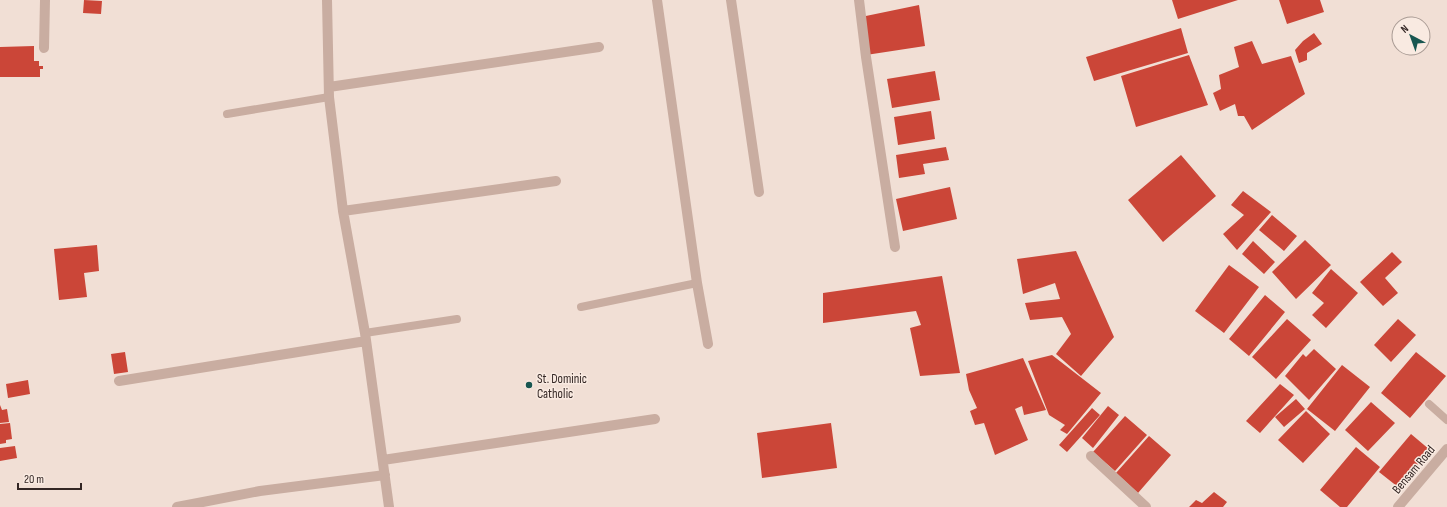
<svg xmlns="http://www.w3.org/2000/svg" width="1447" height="507" font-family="'Sofia Sans Condensed',sans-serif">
  <rect width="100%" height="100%" fill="#f1dfd5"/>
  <path fill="#cb4638" d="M84,0L102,1L101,14L83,13Z
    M1172,0H1238L1178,19Z
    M1279,0H1320L1324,12L1287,24Z
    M919,5L925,46L866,55L861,17Z
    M1181,28L1188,53L1094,81L1086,57Z
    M1314,33L1322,44L1307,53V60L1299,63L1295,50L1303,41Z
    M1252,41L1262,64L1291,56L1305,94L1252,130L1244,116H1238L1235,104L1220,111L1213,93L1221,89L1219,75L1239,67L1234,47Z
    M34,46V61H39V66H43V69H40V77H0V47Z
    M1189,55L1208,105L1136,127L1121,76Z
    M935,71L940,100L892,108L887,79Z
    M931,111L935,139L898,145L894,117Z
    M946,147L949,160L923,164L925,174L899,178L896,155Z
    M1181,155L1216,196L1163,242L1128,200Z
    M950,187L957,219L903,231L896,199Z
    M1243,191L1271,212L1237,250L1223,234L1244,215L1231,205Z
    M1272,215L1297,236L1284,251L1259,230Z
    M1305,240L1331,265L1296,299L1272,272Z
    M1253,241L1275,262L1264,274L1242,254Z
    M97,245L99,271L84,273L87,297L59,300L54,249Z
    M1076,251L1114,337L1081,376L1056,354L1071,334L1062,317L1030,320L1025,303L1060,299L1055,283L1023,294L1017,259Z
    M1392,252L1402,262L1385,278L1398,293L1383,306L1360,282Z
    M1229,265L1259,287L1224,333L1195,311Z
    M1331,269L1358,293L1326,328L1312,315L1324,303L1312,293Z
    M942,276L960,373L920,376L910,328L921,325L916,311L823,323V293Z
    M1265,295L1285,312L1249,356L1229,339Z
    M1287,319L1311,340L1276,379L1252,357Z
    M1398,319L1416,335L1391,362L1374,345Z
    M1314,349L1336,369L1309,400L1285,376L1303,354L1306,357Z
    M125,352L128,372L114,374L111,354Z
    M1416,352L1446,376L1410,418L1381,393Z
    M1052,355L1101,393L1067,434L1060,430L1065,425L1049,415L1028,361Z
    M1023,358L1046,410L1024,415L1022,406L1015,409L1028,440L995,455L984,423L975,425L970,411L977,408L969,390L966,374Z
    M1342,365L1370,387L1335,431L1307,409Z
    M28,380L30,394L8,398L6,384Z
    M1280,384L1294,395L1260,433L1246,421Z
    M1296,399L1305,409L1284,427L1275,417Z
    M1371,402L1395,423L1368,451L1345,430Z
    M0,405L2,410L7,409L9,422L0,423Z
    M1108,406L1119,415L1093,448L1082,438Z
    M1092,408L1100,415L1067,452L1059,445Z
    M1306,411L1330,434L1303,463L1278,440Z
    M1125,416L1147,435L1115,471L1093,452Z
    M10,423L12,439L6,440V443L0,444V424Z
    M831,423L837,468L762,478L757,433Z
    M1411,434L1430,450L1398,487L1379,472Z
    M1149,436L1171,455L1138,493L1116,473Z
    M15,446L17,458L0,461V448Z
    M1356,447L1380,467L1347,507H1340L1320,490Z
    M1214,492L1227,502L1223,507H1189L1196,500L1202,503Z"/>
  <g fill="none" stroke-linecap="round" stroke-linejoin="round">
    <path stroke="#c9ada1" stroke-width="8" d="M227,114L329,97
      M581,307L697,283
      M365,333L457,319
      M1429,404L1447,420"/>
    <path stroke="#c9ada1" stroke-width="10" d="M327,0L329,97L343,211L365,333L389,507
      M657,0L697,283L708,344
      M731,0L759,192
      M859,0L866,57L895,247
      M44,48L45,0
      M329,87L599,47
      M343,211L556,181
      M119,381L366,341
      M1091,456L1146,507
      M383,460L655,419
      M177,507L260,491L385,475
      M1398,507L1447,449"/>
  </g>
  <circle fill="#185650" stroke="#f9eae1" stroke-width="1.5" cx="529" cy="385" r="4"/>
  <g text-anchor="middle" stroke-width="3" stroke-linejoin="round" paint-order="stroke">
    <g font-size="13" fill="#332624" stroke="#f9eae1" text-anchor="start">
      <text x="537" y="383">St. Dominic<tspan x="537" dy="15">Catholic</tspan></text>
    </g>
    <g font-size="13" fill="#332624" stroke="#f9eae1">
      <text transform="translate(1413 469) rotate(-50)" y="5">Bensam Road</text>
    </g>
  </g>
  <g transform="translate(1411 36) rotate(319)"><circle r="19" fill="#f9eae1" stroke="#aa9c95"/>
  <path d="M0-3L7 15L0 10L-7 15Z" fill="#185650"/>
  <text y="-6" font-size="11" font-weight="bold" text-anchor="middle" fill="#332624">N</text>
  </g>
  <path d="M18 483v6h63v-6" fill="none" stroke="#332624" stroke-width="2"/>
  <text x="24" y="483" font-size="12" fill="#332624" stroke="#f9eae1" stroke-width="3" paint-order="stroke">20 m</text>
</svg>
